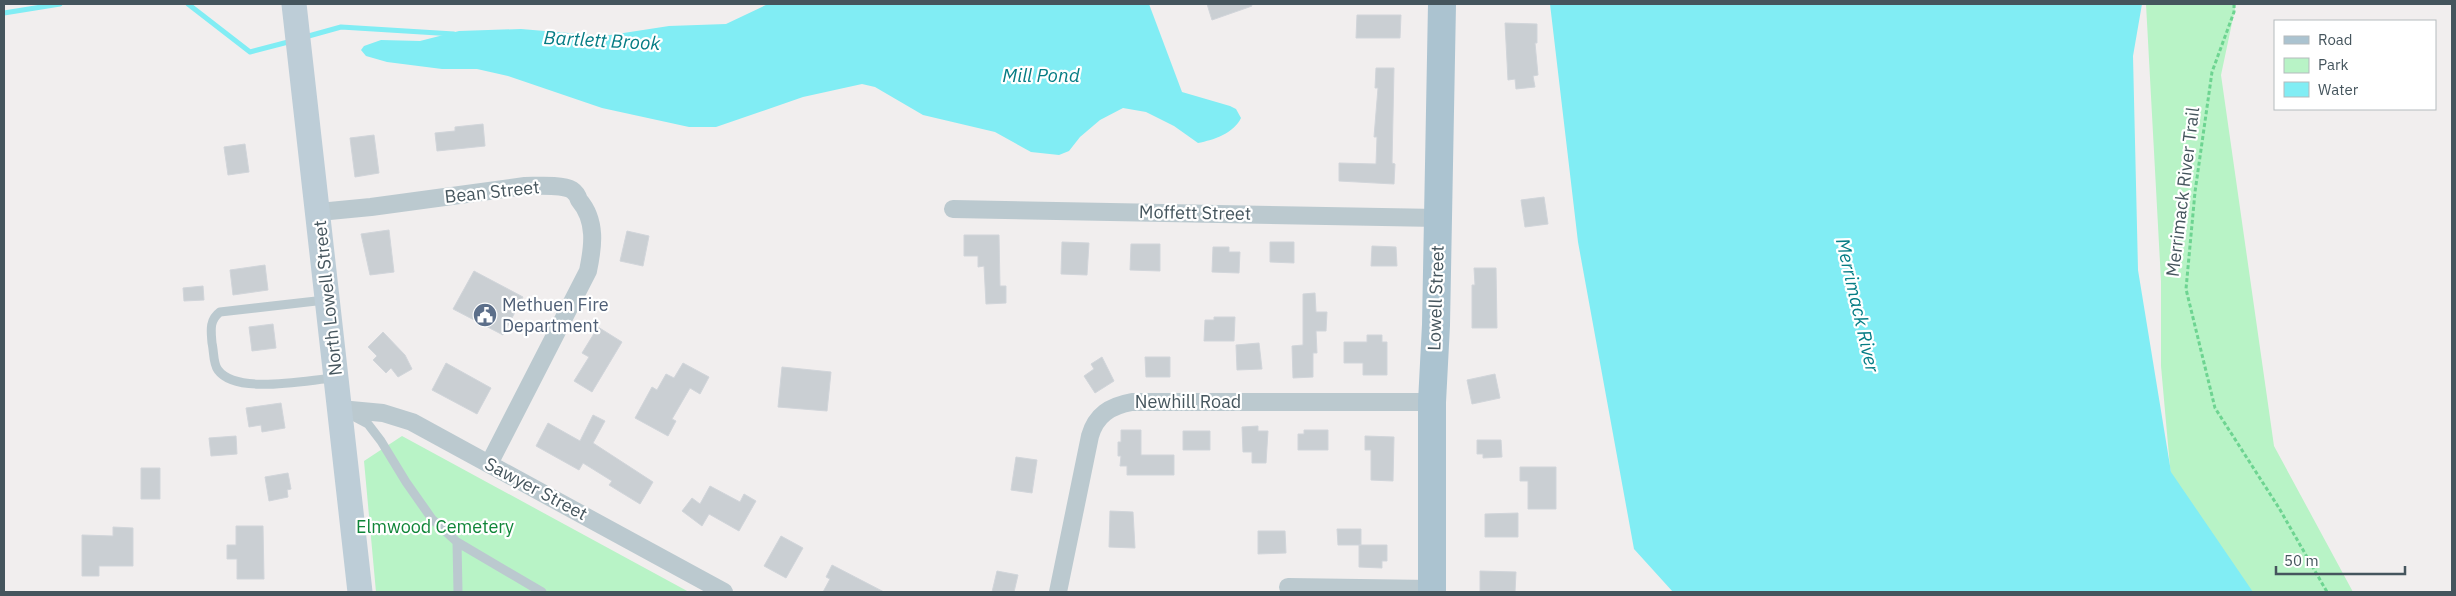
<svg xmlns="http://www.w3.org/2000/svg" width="2456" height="596" font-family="'IBM Plex Sans',sans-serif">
  <rect width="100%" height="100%" fill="#f1eeee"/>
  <path fill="#b8f3c6" d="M2146,4H2236L2221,75L2274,446L2353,592H2191L2170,467L2161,366V281Z
    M402,436L689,592H376L364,461Z"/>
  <path fill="#81edf4" d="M768,4H1149L1182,92L1230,106L1236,109L1241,118C1234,133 1214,140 1198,143L1174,126L1146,112L1123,108L1100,120L1080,137L1069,151L1059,155L1031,152L995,132L923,115L875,87L862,84L803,97L716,127H689L602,108L508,76L477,69H442L387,62L366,56L361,50L364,46L381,40L420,41L459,31L521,29L604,36L669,26L726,24Z
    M1550,4H2142L2133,56L2138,270L2171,472L2253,592H1673L1634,549L1578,242Z"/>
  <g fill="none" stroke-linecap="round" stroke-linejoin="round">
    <path stroke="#81edf4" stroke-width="5" d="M188,4L250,52L292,41
      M4,13L60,4
      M305,37L341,27L454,34"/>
  </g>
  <path fill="#cacfd3" stroke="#d1d5da" d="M1207,4H1251L1252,6L1212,20Z
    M1357,15H1401L1400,38H1356Z
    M1505,23L1537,24V43H1535L1538,75L1533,76L1535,87L1516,89L1515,79L1508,80Z
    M1376,68H1394L1392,163L1395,164L1394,184L1339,181V163L1376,164L1377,137H1374L1378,88H1375Z
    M483,124L485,146L437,151L435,133L455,131V127Z
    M374,135L379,173L355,177L350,138Z
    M245,144L249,172L228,175L224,147Z
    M1544,197L1548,224L1525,227L1521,200Z
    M389,230L394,272L370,275L361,234Z
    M627,231L649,236L643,266L620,261Z
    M964,235H999L1000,286H1006V303L986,304L984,266L978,267V256H964Z
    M1062,242L1089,243L1087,275L1061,274Z
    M1270,242H1294V263L1270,262Z
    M1131,244H1160V271L1130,270Z
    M1372,246L1396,247L1397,266H1371Z
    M1213,247H1229V252H1240L1239,273L1212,272Z
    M265,265L268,290L233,295L230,270Z
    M1474,268H1496L1497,328H1472V285H1475Z
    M474,271L523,297L503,335L453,309Z
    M203,286L204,300L184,301L183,288Z
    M1315,293L1316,312H1327L1326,331H1316L1317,353H1313V377L1293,378L1292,346L1303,345V294Z
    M1214,317H1235L1234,341H1204L1205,320H1214Z
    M273,324L276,348L252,351L249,327Z
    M598,327L622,342L592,392L574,381L589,357L582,353Z
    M383,332L405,355L412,369L398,377L391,368L386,373L373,360L377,356L368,347Z
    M1367,335H1382V342H1387V375H1363V363H1344V342H1367Z
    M1259,343L1262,369L1237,370L1236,345Z
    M1102,357L1114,381L1095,393L1084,376L1094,369L1091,364Z
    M1145,357H1170V377H1146Z
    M446,363L491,388L477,414L432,390Z
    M683,363L709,377L700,394L690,388L672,419L676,421L668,436L635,418L652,387L657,390L666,374L674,378Z
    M782,367L831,372L827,411L778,407Z
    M1495,374L1500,398L1472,404L1467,380Z
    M281,403L285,428L262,432L261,425L249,427L246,408Z
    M593,415L605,421L593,443L653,482L640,504L609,485L612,481L583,463L579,470L536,446L548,423L580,441Z
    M1258,426V431H1268L1266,463H1252V452H1243L1242,427Z
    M1121,430H1141V455H1174V475H1127V466H1120L1121,456H1118V442H1121Z
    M1304,430H1328V450H1298V434H1304Z
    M1183,431H1210V450H1183Z
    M236,436L237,454L211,456L209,438Z
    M1365,436L1394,437L1393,481L1371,480V450H1365Z
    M1477,440H1501L1502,457L1483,458V454H1477Z
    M1016,457L1037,460L1032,493L1011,490Z
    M1520,467H1556V509H1528V481H1520Z
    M141,468H160V499H141Z
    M288,473L291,489L287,490L288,497L269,501L265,477Z
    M710,486L740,502L744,494L756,501L739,531L709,514L702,526L682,511L692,498L700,504Z
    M1110,511L1133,512L1135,548L1109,547Z
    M1518,513V537H1485V514Z
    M236,526H263L264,579H237V559H227V545H236Z
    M113,527L133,528V566H99V576H82V535L113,536Z
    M1337,529H1361V545H1338Z
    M1258,531H1285L1286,553L1258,554Z
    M781,536L803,548L786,578L764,566Z
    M1359,545H1387V561H1382V568L1359,567Z
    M832,565L884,592H823L830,579L826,577Z
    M997,571L1018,575L1014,592H992Z
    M1480,571L1516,572L1515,592L1480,591Z"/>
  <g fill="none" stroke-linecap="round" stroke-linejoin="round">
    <path stroke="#6dd491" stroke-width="3" stroke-dasharray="4 2.5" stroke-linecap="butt" d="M2234,4V12L2212,72L2195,192L2186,289L2215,408L2279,508L2327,592"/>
    <path stroke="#bbc9cf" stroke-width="9" d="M325,300L220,312C209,320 211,331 212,343C214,351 213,364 218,370C236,395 306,380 334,378
      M351,415L368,424L381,441L406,482L432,519L457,542L542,592
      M457,542L458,592"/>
    <path stroke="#bbc9cf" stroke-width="18" d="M953,209L1438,218
      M319,212L371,207L525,186C537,186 562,184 572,190C575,192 578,197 579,200C597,221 593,247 588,271L489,464
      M340,409L383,413L412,422L724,592
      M1288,587L1432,589
      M1058,592L1090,436C1096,415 1110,406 1132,402H1432"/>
    <path stroke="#bdcdd7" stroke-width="25" d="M294,4L360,592"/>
    <path stroke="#abc3d0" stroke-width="28" d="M1432,592V402L1436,325L1442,4"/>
  </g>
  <defs>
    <g id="civic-disc" transform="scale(1.25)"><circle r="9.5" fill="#5c6f8a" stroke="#fff"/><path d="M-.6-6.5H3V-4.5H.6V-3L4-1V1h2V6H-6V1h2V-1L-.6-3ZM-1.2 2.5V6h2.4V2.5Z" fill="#fff"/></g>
  </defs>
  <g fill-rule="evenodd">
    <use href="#civic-disc" x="485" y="315"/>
  </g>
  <g text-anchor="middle" stroke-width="4.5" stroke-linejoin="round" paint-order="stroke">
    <g font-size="18" fill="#45555d" stroke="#fff">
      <text transform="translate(492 192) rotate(-6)" y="6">Bean Street</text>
      <text transform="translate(2183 192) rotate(-83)" y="6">Merrimack River Trail</text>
      <text transform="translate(1195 213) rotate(1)" y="6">Moffett Street</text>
      <text transform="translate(328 298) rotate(-96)" y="6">North Lowell Street</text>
      <text transform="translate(1436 298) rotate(-88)" y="6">Lowell Street</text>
      <text x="1188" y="408">Newhill Road</text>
      <text transform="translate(536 489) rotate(28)" y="6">Sawyer Street</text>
    </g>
    <g font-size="18" fill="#4e5e75" stroke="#fff" text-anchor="start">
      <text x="502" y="311">Methuen Fire<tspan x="502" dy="21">Department</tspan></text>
    </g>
    <g font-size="18" fill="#0f8538" stroke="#fff">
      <text x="435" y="533">Elmwood Cemetery</text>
    </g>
    <g font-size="19" font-style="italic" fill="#057c84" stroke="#fff">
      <text transform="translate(602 40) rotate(3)" y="7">Bartlett Brook</text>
      <text x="1041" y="82">Mill Pond</text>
      <text transform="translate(1858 305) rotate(77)" y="7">Merrimack River</text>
    </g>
  </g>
  <rect width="2456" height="596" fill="none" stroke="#45555d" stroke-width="10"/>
  <rect x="2274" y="20" width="162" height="90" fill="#ffffff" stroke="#b5bbbe"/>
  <rect x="2284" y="36" width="25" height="8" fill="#abc3d0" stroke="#b5bbbe"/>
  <text x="2318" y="45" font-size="15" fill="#45555d">Road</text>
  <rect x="2284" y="58" width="25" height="15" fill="#b8f3c6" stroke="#b5bbbe"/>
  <text x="2318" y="70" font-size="15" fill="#45555d">Park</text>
  <rect x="2284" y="82" width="25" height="15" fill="#81edf4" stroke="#b5bbbe"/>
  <text x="2318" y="95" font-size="15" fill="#45555d">Water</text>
  <path d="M2276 566v8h129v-8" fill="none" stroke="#45555d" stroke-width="2.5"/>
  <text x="2284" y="566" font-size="15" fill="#45555d" stroke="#ffffff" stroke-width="4" paint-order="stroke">50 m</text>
</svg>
